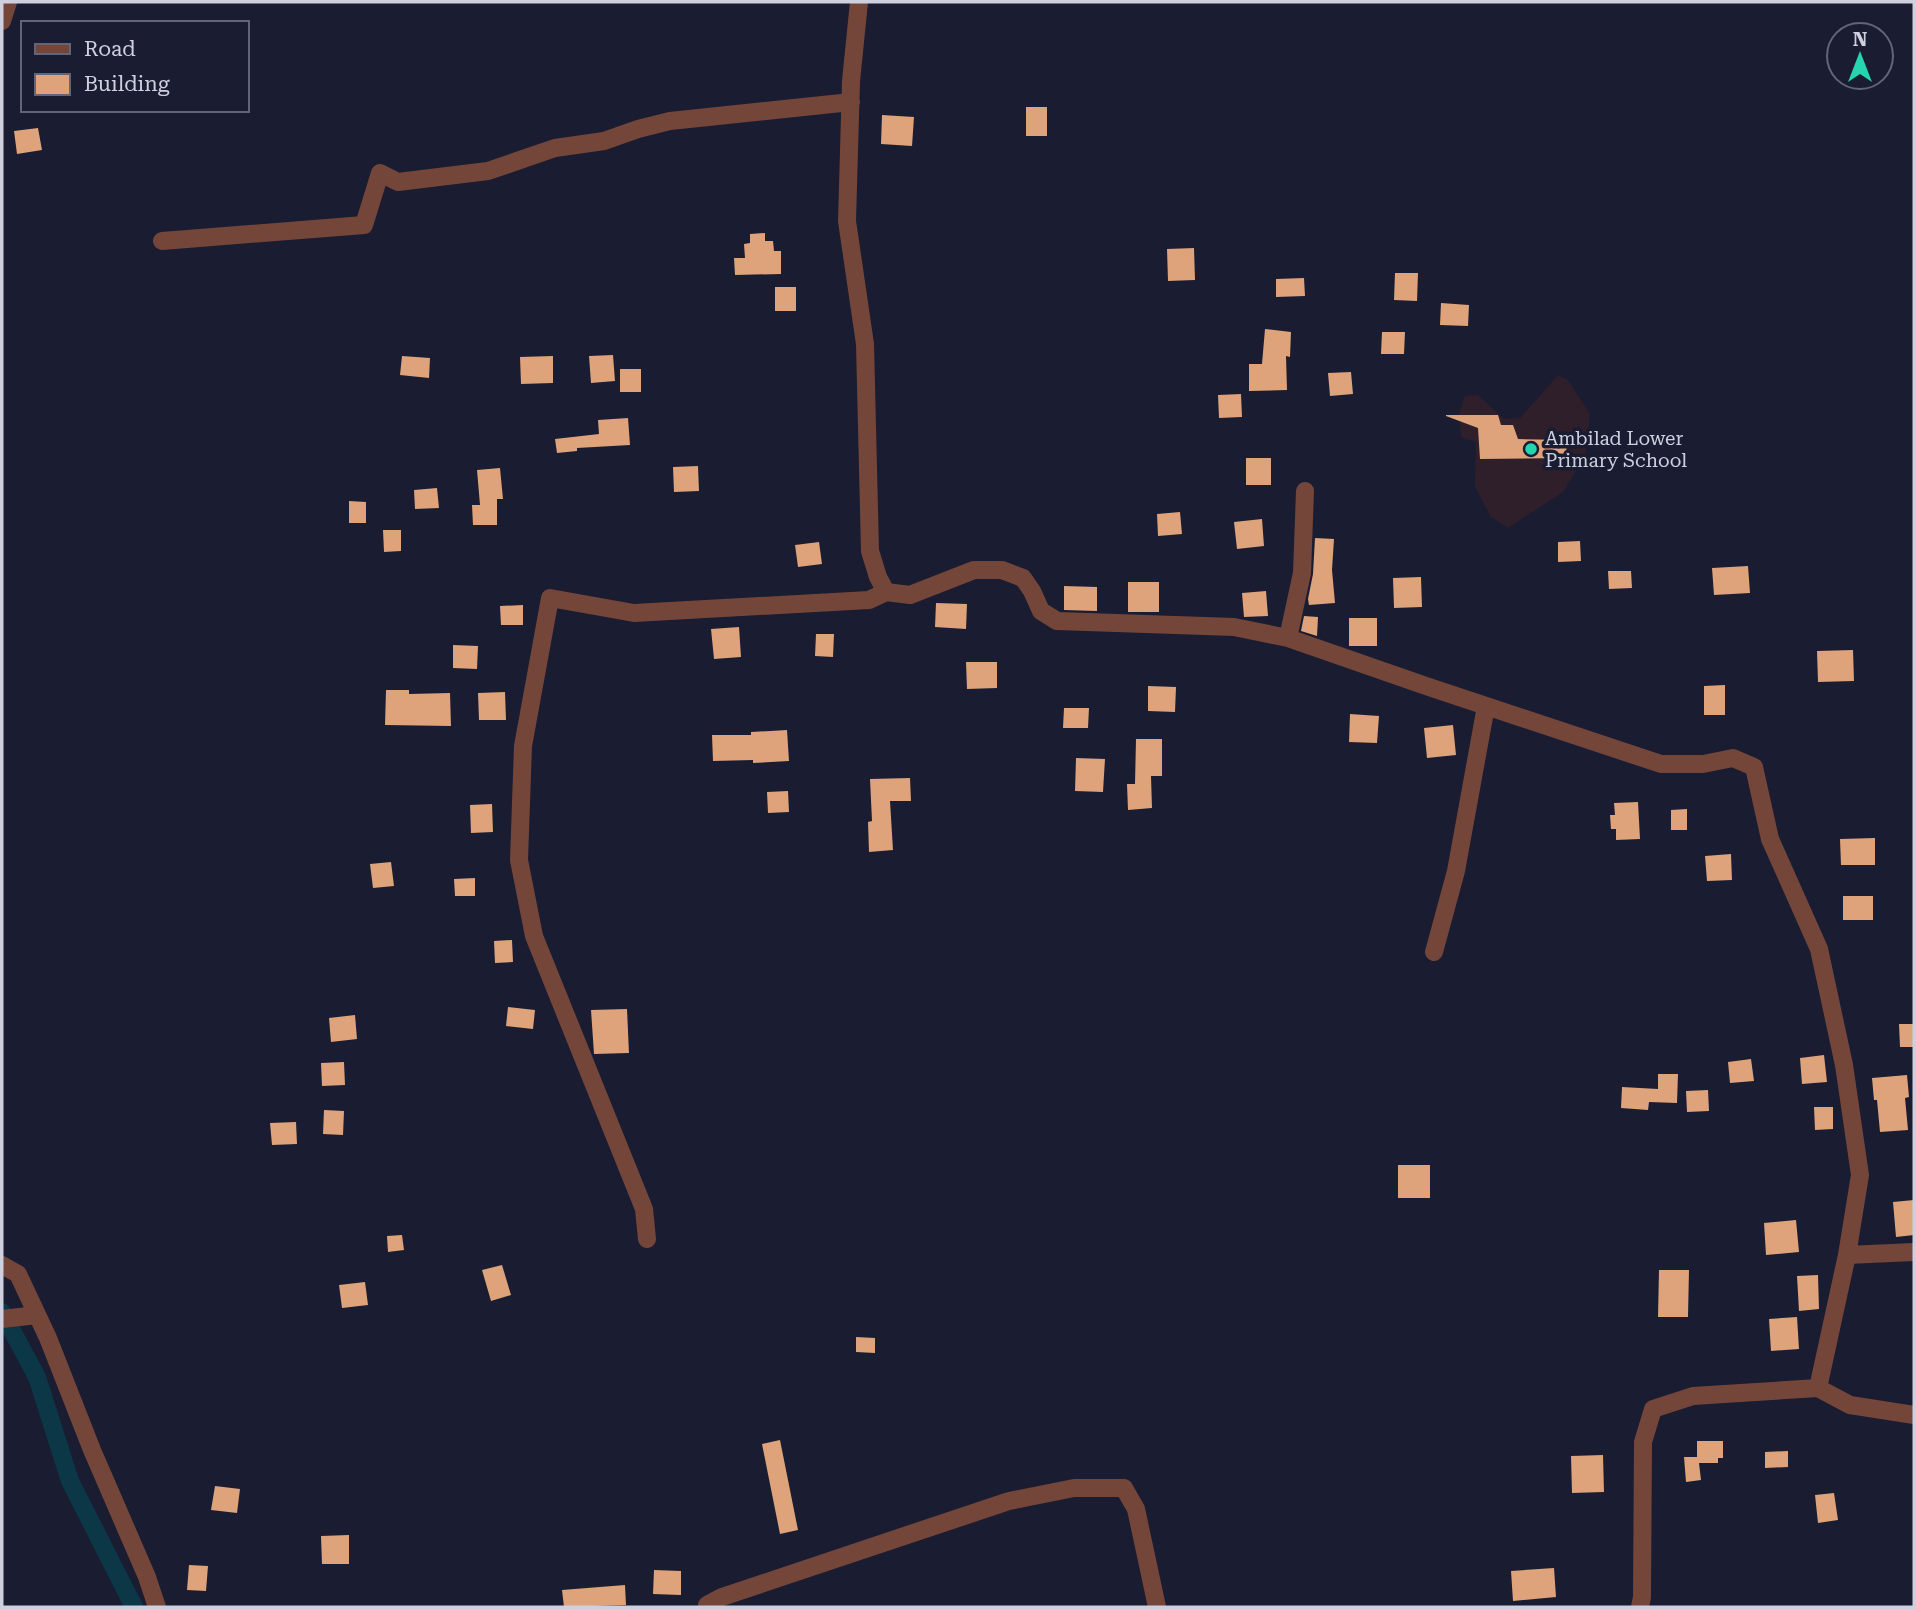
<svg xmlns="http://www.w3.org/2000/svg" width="1916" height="1609" viewBox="0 0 1916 1609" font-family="'Roboto Serif',serif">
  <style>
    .education { fill: #2f1f2a }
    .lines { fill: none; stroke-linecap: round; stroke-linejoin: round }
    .canal { stroke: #0b3747; stroke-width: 18 }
    .building { fill: #dea37a }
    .minor { stroke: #74463a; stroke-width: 18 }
    .poi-dot { fill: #26d5ae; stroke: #1a1c31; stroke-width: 2.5 }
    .labels { text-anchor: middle; stroke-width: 7; stroke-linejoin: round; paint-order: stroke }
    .poi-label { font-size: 19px; fill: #ced0df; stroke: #1a1c31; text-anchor: start }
  </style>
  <rect width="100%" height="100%" fill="#1a1c31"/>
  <path class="education" d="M1558,375L1568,380L1590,414L1585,456L1563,492L1508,528L1491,517L1475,487L1476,442L1461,437L1459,413L1465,396L1478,395L1504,419L1520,418Z"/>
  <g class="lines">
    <path class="canal" d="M2,1312L37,1377L70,1481L134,1607"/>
  </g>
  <path class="building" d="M1026,107H1047V136H1026Z
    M882,115L914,117L912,146L881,144Z
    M38,128L42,150L17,154L14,131Z
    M765,233V241H773L774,251H781V274L735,275L734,258H745L744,244L750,243V234Z
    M1194,248L1195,280L1168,281L1167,249Z
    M1395,273H1418L1417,301L1394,300Z
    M1304,278L1305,296L1276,297V279Z
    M775,287H796V311H775Z
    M1441,303L1469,305L1468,326L1440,325Z
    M1265,329L1291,332L1290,357L1286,356L1287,390L1249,391V364H1262Z
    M1382,332H1405L1404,354H1381Z
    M613,355L615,381L591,383L589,356Z
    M402,356L430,358L429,378L400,375Z
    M553,356V383L521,384L520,357Z
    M620,369H641V392H620Z
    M1351,372L1353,394L1330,396L1328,373Z
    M1241,394L1242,417L1219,418L1218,395Z
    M1446,415H1498L1501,425H1513L1518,439L1566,440L1567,458L1480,459L1478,428L1446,416Z
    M628,418L630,445L577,448V451L557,453L555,439L599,434L598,420Z
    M1246,458H1271V485H1246Z
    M698,466L699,491L674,492L673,467Z
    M500,468L503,499H497V525H473L472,505H480L477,470Z
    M437,488L439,508L415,509L414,490Z
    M349,501L366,502V523H349Z
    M1180,512L1182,534L1158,536L1157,514Z
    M1262,519L1264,546L1237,549L1234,522Z
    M383,530H401V551L384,552Z
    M1315,538L1334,539L1332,570L1335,603L1309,605L1308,599L1313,574Z
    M1580,541L1581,561L1558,562V542Z
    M819,542L822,564L798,567L795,545Z
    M1748,566L1750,593L1714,595L1712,568Z
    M1608,571H1631L1632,588L1609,589Z
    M1421,577L1422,607L1394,608L1393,578Z
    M1128,582H1159V612H1128Z
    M1064,586L1097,587V611L1064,610Z
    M1266,591L1268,616L1244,617L1242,593Z
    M936,603L967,604L966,629L935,627Z
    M523,605V625H501L500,606Z
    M1304,616L1318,617L1317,636L1301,631Z
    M1349,618H1377V646H1349Z
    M739,627L741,657L714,659L711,629Z
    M816,634H834L833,657L815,656Z
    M453,645L478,646L477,669L453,668Z
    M1853,650L1854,681L1818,682L1817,651Z
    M966,662H997V688L967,689Z
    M1725,685V715H1704V686Z
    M1148,686L1176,687L1175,712L1148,711Z
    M386,690H409V694L450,693L451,726L385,725Z
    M505,692L506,720H479L478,693Z
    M1064,708H1089L1088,728H1063Z
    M1350,714L1379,716L1377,743L1349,742Z
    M1453,725L1456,755L1427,758L1424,728Z
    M787,730L789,761L753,763V760L713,761L712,735H751V732Z
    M1136,739H1162V776H1151L1152,808L1128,810L1127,784H1135Z
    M1076,758L1105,759L1103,792L1075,791Z
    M910,778L911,801H890L893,850L869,852L868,822L872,821L870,779Z
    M788,791L789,812L768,813L767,792Z
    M1638,802L1640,839L1616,840V829H1611L1610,815H1615L1614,803Z
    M492,804L493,832L471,833L470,805Z
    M1687,809V830H1671V810Z
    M1875,838V865H1841L1840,839Z
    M1731,854L1732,880L1707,881L1705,856Z
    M391,862L394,886L373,888L370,864Z
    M475,878V896H455L454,879Z
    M1843,896H1873V920H1843Z
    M512,940L513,962L495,963L494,941Z
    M508,1007L535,1010L533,1029L506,1026Z
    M627,1009L629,1053L594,1054L591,1010Z
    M355,1015L357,1039L331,1042L329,1018Z
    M1899,1024H1914V1047H1900Z
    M1824,1055L1827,1082L1802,1084L1800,1058Z
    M1751,1059L1754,1081L1730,1083L1728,1062Z
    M344,1062L345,1085L322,1086L321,1063Z
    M1658,1074H1678L1677,1103L1649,1102L1648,1110L1621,1108L1622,1087L1658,1089Z
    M1907,1075L1909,1097L1905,1098L1908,1130L1880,1132L1877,1100H1874L1872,1078Z
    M1708,1090L1709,1111L1687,1112L1686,1091Z
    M1814,1107H1833V1129L1815,1130Z
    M324,1110L344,1111L343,1135L323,1134Z
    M296,1122L297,1144L272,1145L270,1123Z
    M1398,1165H1430V1198H1398Z
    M1914,1200V1235L1896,1237L1893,1202Z
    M1796,1220L1799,1252L1766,1255L1764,1223Z
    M402,1235L404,1250L388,1252L387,1236Z
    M502,1265L511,1295L491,1301L482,1270Z
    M1659,1270H1689L1688,1317H1658Z
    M1818,1275L1819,1309L1799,1311L1797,1276Z
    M365,1282L368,1305L342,1308L339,1285Z
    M1797,1317L1799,1349L1771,1351L1769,1319Z
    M856,1337L875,1338V1353L856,1352Z
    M780,1440L798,1530L780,1534L762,1444Z
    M1697,1441H1723V1458H1718V1463H1699L1701,1480L1686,1482L1684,1457H1697Z
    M1788,1451V1467L1765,1468V1452Z
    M1603,1455L1604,1492L1572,1493L1571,1456Z
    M215,1486L240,1489L237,1513L211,1510Z
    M1834,1493L1838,1520L1818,1523L1815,1495Z
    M349,1535V1564H322L321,1536Z
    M189,1565L208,1566L206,1591L187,1590Z
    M1554,1568L1556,1597L1513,1601L1511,1571Z
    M654,1570L681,1571V1595L653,1594Z
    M625,1585L626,1605L564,1607L562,1590Z"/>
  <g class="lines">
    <path class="minor" d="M859,2L851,81L847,221L865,344L870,551L878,577L886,592L910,595L974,570H1002L1023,578L1032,591L1041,611L1057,621L1234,627L1288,638L1426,686L1661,764H1703L1733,758L1754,767L1770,839L1819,949L1844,1065L1860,1175L1847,1255L1818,1388L1693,1396L1653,1409L1643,1442L1642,1597L1640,1607
      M2,21L8,2
      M162,241L364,225L380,173L398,182L488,171L555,148L604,141L638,129L670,121L851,102
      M1288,638L1302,573L1305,491
      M1434,952L1456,871L1486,706
      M647,1239L644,1209L534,936L519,860L523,746L550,598L634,613L869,600L886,592
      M1847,1255L1914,1252
      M2,1265L18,1274L48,1338L92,1450L147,1577L157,1607
      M2,1319L37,1315
      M1818,1388L1850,1405L1914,1415
      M708,1607L707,1605L722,1597L1009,1501L1074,1488H1124L1136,1509L1157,1607"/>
  </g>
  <circle class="poi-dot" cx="1531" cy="449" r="7"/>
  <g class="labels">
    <g class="poi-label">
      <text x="1545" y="445">Ambilad Lower<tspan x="1545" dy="22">Primary School</tspan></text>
    </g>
  </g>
  <rect width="1916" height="1609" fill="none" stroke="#ced0df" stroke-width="7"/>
  <rect x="21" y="21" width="228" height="91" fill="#1a1c31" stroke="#626477" stroke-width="2"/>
  <rect x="35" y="44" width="35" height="10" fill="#74463a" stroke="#626477" stroke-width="2"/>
  <text x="84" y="56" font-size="21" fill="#ced0df">Road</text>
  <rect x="35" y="74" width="35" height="21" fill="#dea37a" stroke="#626477" stroke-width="2"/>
  <text x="84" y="91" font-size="21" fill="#ced0df">Building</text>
  <g transform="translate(1860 56)"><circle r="33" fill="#1a1c31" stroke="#626477" stroke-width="2"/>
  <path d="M0-5L12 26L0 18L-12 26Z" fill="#26d5ae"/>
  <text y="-10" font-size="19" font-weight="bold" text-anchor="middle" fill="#ced0df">N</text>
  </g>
</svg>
